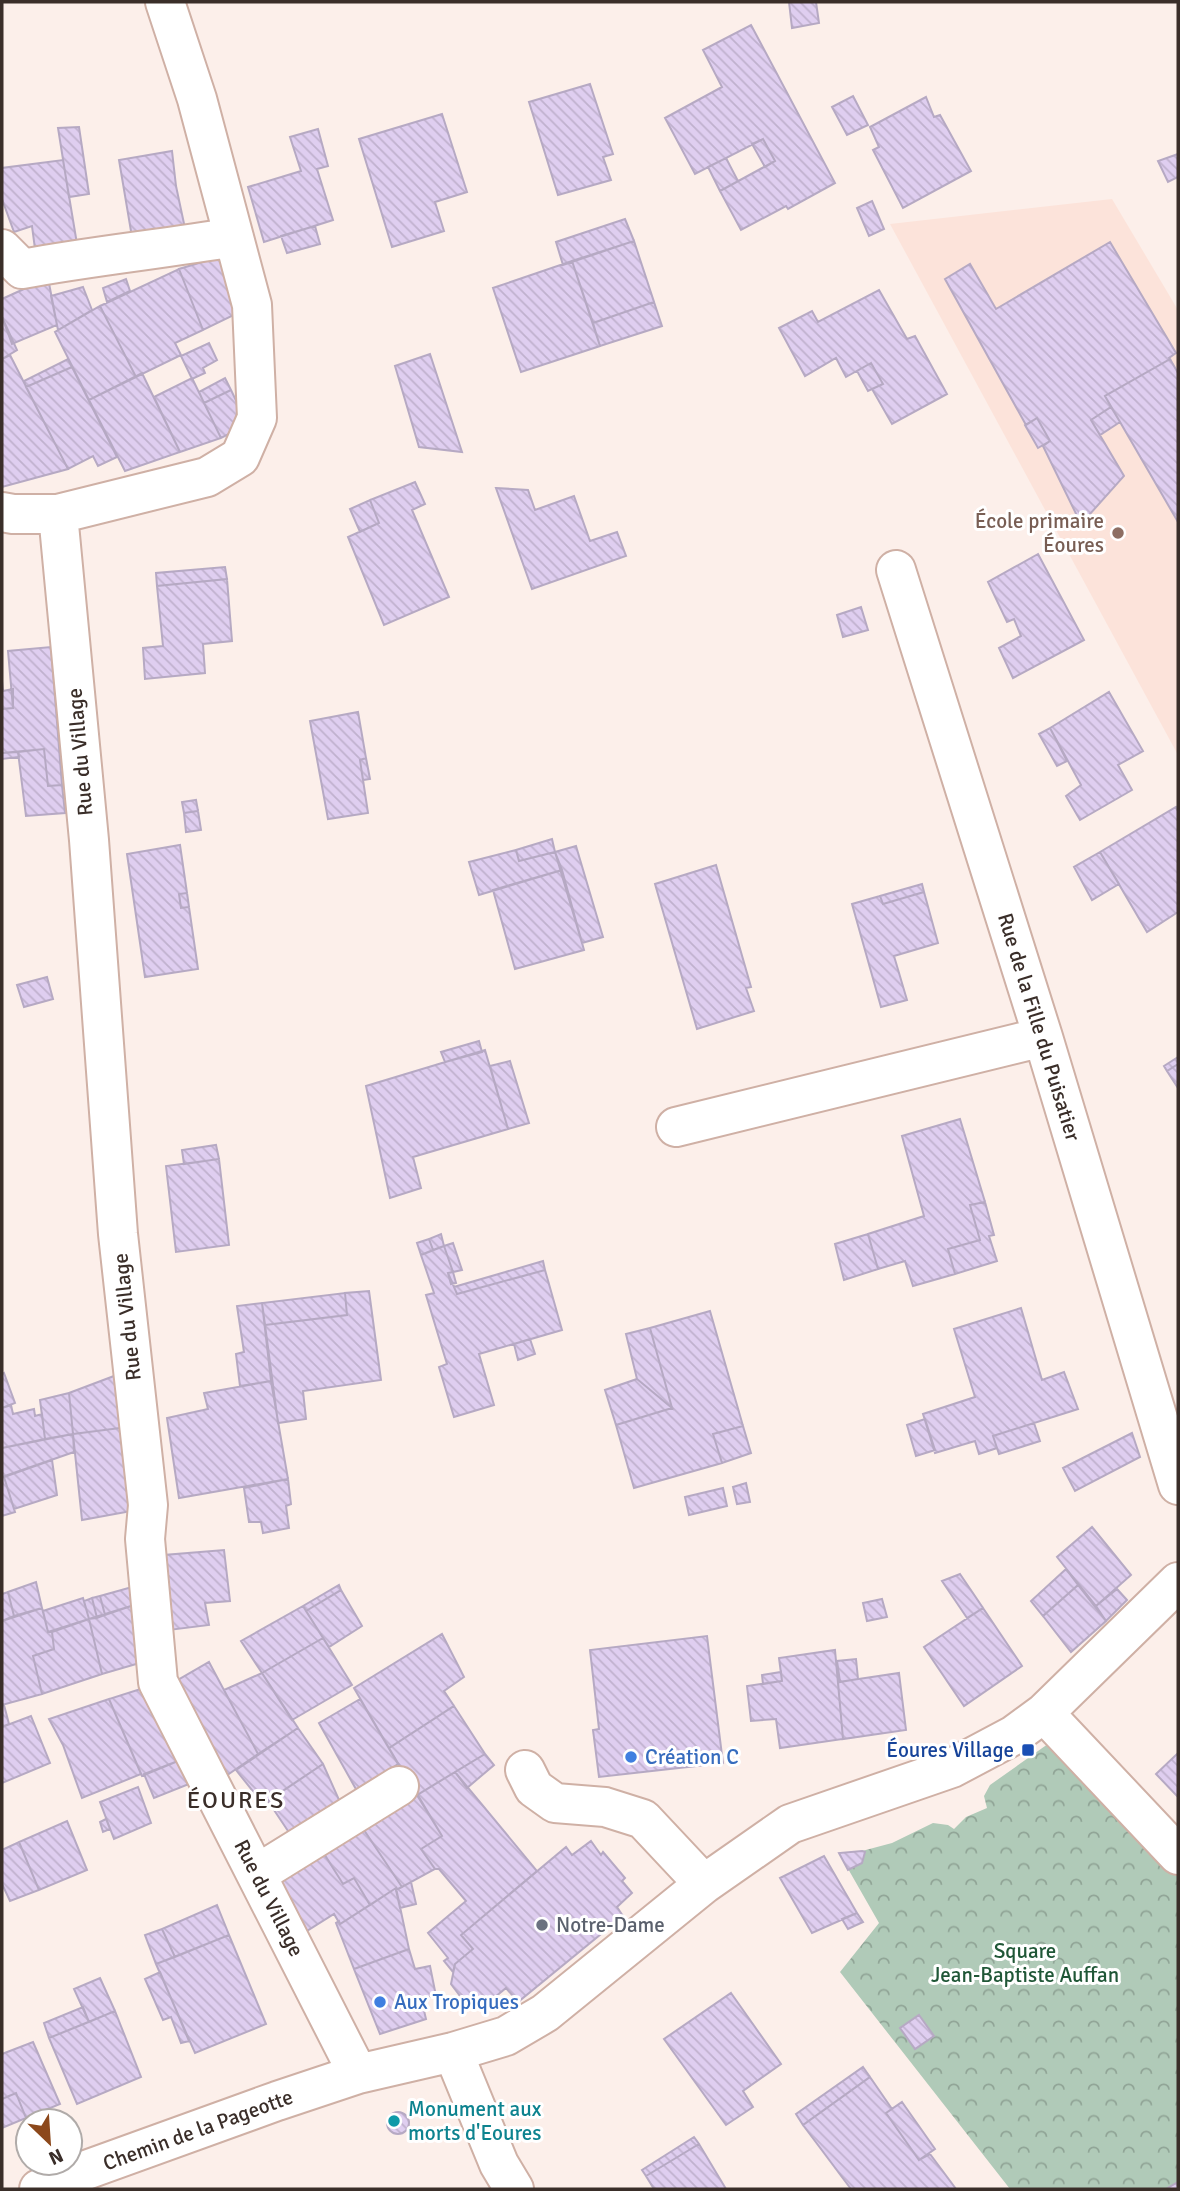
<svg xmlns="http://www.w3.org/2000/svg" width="1180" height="2191" viewBox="0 0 1180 2191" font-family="Signika,sans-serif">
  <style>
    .built { fill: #fce3da }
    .park { fill: url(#park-crowns) }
    .building { fill: url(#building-back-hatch); stroke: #b6a9c3; stroke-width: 2 }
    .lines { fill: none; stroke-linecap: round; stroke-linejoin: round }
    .minor-casing { stroke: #cfb0a5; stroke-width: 42 }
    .minor { stroke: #fff; stroke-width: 38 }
    .education-dot { fill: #8d6e63; stroke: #fff; stroke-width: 2.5 }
    .transit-dot { fill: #1a4fb4; stroke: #fff; stroke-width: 2.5 }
    .shop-dot { fill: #3f7fe0; stroke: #fff; stroke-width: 2.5 }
    .worship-dot { fill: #6b7280; stroke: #fff; stroke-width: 2.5 }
    .culture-dot { fill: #0f9aa8; stroke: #fff; stroke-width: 2.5 }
    .labels { text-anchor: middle; stroke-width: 6; stroke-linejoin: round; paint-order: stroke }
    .education-label { font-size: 21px; fill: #785e54; stroke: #fff; text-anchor: end }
    .street-label { font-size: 21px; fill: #3a2e29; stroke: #fff }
    .transit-label { font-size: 21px; fill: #164399; stroke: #fff; text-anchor: end }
    .shop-label { font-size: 21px; fill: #366cbe; stroke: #fff; text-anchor: start }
    .worship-label { font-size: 21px; fill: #5b616d; stroke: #fff; text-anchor: start }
    .park-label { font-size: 21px; fill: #205737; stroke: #fff }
    .culture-label { font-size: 21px; fill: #0d838f; stroke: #fff; text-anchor: start }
    .quarter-label { font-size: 24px; letter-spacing: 2px; fill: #3a2e29; stroke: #fff }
  </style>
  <defs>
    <pattern id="park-crowns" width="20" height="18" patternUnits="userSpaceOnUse" patternTransform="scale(1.75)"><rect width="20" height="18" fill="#b0cab8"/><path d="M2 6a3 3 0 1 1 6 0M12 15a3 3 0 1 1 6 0" fill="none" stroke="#90a496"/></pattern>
    <pattern id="building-back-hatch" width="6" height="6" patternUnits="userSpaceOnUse" patternTransform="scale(1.75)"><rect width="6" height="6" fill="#dfcef0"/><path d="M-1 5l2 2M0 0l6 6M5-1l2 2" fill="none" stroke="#c0b1ce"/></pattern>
  </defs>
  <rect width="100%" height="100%" fill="#fcefea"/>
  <path class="built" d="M1112,199L1178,310V755L890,224Z"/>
  <path class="park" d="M1055,1739L1178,1872V2189H1010L840,1972L879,1923L839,1853L862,1851L892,1843L933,1823L948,1825L954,1829L966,1817L987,1808L984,1796L990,1785Z"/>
  <path class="building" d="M789,2H816L819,23L792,28Z
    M751,25L835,183L788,209L786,206L741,230L720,191L775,161L763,139L695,174L665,118L722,87L703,50Z
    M590,84L613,154L603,157L611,180L558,195L529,102Z
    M853,96L868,125L847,135L832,107Z
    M926,97L934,117L940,115L971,171L903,208L873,150L879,147L870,127Z
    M442,114L467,192L435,202L444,231L392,247L359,139Z
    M79,127L89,194L69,197L58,128Z
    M318,129L328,166L317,169L333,220L264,242L248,187L301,171L290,137Z
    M763,139L775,161L765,167L752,144Z
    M172,151L176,186L186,233L133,243L119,160Z
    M1178,154V177L1168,182L1158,161Z
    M726,158L738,181L720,191L708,167Z
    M63,160L77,244L35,249L32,226L14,232L2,199V168Z
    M872,201L884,229L869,236L857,208Z
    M625,219L634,241L563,265L556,242Z
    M315,226L320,244L287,253L281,236Z
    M634,241L654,302L593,323L572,261Z
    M1110,242L1176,353L1169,358L1170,359L1105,396L1111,407L1091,420L1124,476L1081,524L1043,446L1050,441L1037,418L1026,425L945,279L970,264L996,309Z
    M222,256L244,310L203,330L179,269Z
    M572,261L600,346L521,372L493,288Z
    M179,269L203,330L175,343L181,355L136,377L100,306Z
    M48,278L57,325L12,344L2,317V299Z
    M126,279L130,291L107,302L103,288Z
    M83,287L92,310L58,330L51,296Z
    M879,290L907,339L915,336L947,394L892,424L872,389L883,384L871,363L846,377L836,358L805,376L779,328L812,311L818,322Z
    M654,302L662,326L600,346L593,323Z
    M100,306L136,377L89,400L55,332Z
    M2,317L17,350L2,359Z
    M209,343L217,360L203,368L205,373L192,379L181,356Z
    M430,354L462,452L419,447L395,366Z
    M10,355L68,469L2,487V359Z
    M68,359L72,367L26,387L24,381Z
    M1170,359L1178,373V522L1105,396Z
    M871,363L883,384L868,391L857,371Z
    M72,367L117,457L98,466L93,456L68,469L26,387Z
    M142,373L180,452L125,471L89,400Z
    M192,378L221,438L180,452L154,397Z
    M225,378L231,390L204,403L199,392Z
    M231,390L241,411L237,423L229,434L221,438L204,403Z
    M1111,407L1120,422L1100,435L1091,420Z
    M1037,418L1050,441L1038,448L1025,425Z
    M415,482L425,504L412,510L449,597L384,625L348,537L379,523L370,500Z
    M496,488L528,490L535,510L574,496L590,541L617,532L626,556L532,589Z
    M370,500L379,523L360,532L350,509Z
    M1038,554L1084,640L1013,678L999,648L1021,636L1014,619L1007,622L988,582Z
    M225,567L227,579L157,586L156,573Z
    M227,579L232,641L203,644L205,673L145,679L143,648L163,646L157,586Z
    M861,607L868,630L843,637L837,615Z
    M51,647L62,785L48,786L44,749L2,753V709L13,708L8,651Z
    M2,681L3,691L13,689V708L2,709Z
    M1109,692L1143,751L1118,765L1132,790L1080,820L1066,796L1081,785L1050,728Z
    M358,712L366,758L360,760L368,813L328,819L310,721Z
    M1050,728L1067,761L1057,766L1039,734Z
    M44,749L48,786L62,785L65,813L26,816L18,752Z
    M18,752L19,757L2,759V753Z
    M366,758L370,779L363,780L360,760Z
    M196,800L198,811L184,813L182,802Z
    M1176,807L1178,811V912L1147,932L1100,852Z
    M198,811L201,830L186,832L184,813Z
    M552,839L555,852L519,861L516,850Z
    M180,845L187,893L179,894L181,908L189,907L198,969L145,977L127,854Z
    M576,846L603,937L582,943L555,852Z
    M516,850L519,861L555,852L562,870L479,895L469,862Z
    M1100,852L1119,884L1092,900L1074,867Z
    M716,865L751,987L746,988L754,1011L697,1029L655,884Z
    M562,870L584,950L515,969L493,890Z
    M922,884L924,892L883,904L880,896Z
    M924,892L938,943L894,956L907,1000L881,1007L852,904L880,896L883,904Z
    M187,893L189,907L181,908L179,894Z
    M47,977L53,999L24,1007L17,985Z
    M479,1041L482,1052L445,1062L441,1052Z
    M485,1050L508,1129L413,1157L421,1188L390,1198L366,1086Z
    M1178,1057V1064L1167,1071L1164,1066Z
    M510,1061L529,1123L508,1129L490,1066Z
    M1178,1064V1088L1167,1071Z
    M960,1119L985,1202L970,1205L980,1240L948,1249L955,1274L913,1286L905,1261L878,1269L868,1234L924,1216L902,1136Z
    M216,1145L219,1159L184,1164L182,1150Z
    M219,1159L229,1245L176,1252L166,1166Z
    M985,1202L994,1235L989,1236L997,1261L955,1274L948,1249L980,1240L970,1205Z
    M441,1234L444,1246L433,1250L429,1239Z
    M868,1234L878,1269L844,1280L835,1244Z
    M429,1239L433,1250L421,1255L417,1243Z
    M453,1243L462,1270L453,1272L444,1246Z
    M444,1246L453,1272L448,1273L457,1294L545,1270L562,1330L479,1354L494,1405L454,1417L439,1367L447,1364L426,1295L434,1293L421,1255Z
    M543,1261L545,1270L457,1294L454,1287Z
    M453,1272L456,1283L451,1284L448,1273Z
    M369,1291L381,1380L303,1391L306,1419L278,1423L265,1325L347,1315L345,1293Z
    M345,1293L347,1315L265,1325L262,1303Z
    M262,1303L271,1381L240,1386L236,1354L244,1352L237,1306Z
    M1021,1308L1042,1380L1064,1372L1078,1409L993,1436L997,1448L979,1454L975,1441L935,1453L923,1414L975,1397L954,1329Z
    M710,1311L743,1426L713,1434L722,1463L634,1488L616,1425L672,1408L650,1328Z
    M650,1328L672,1408L637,1379L626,1334Z
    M530,1339L535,1354L518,1360L514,1344Z
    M4,1373L15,1403L2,1408V1374Z
    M122,1373L128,1427L73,1434L69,1393Z
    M637,1379L672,1408L616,1425L605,1390Z
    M271,1381L288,1479L179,1498L167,1418L208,1409L204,1393Z
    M69,1393L73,1434L45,1439L40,1400Z
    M11,1405L13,1414L34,1409L35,1416L42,1414L45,1439L2,1448V1408Z
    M925,1419L935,1450L916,1456L907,1425Z
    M1034,1423L1040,1441L999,1454L993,1436Z
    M743,1426L751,1453L722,1463L713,1434Z
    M128,1427L137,1510L82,1520L73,1434Z
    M1132,1433L1140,1457L1075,1491L1063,1468Z
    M73,1434L74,1452L2,1477V1448Z
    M52,1460L57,1495L14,1509L4,1477Z
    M2,1477H4L15,1512L2,1516Z
    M288,1479L291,1504L286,1506L289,1528L263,1533L261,1522H249L244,1488Z
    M746,1483L750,1502L737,1504L733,1487Z
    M723,1488L727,1506L689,1515L685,1497Z
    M1092,1527L1131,1575L1096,1606L1057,1557Z
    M224,1550L230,1601L205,1603L209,1625L169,1630L164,1555Z
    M1066,1569L1078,1585L1043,1616L1031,1601Z
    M960,1574L983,1608L967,1618L942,1581Z
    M36,1582L42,1608L14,1616L8,1592Z
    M339,1585L341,1590L306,1611L303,1606Z
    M1078,1585L1106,1621L1071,1652L1043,1616Z
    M132,1587L134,1605L105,1615L100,1596Z
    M1117,1589L1127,1600L1106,1621L1096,1606Z
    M341,1590L362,1626L329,1647L306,1611Z
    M8,1592L14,1616L2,1621V1594Z
    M100,1596L105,1615L97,1618L92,1598Z
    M83,1598L89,1619L48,1632L43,1611Z
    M92,1598L97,1618L89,1619L84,1601Z
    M882,1599L887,1617L867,1621L863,1603Z
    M134,1605L143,1662L102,1674L89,1619Z
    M303,1606L323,1638L262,1673L241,1641Z
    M42,1608L48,1632H52L54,1649L33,1656L42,1694L2,1705V1621Z
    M983,1608L1022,1666L964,1706L924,1647Z
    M89,1619L102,1674L42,1694L33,1656L54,1649L52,1632Z
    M442,1634L464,1677L444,1691L454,1706L389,1748L354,1688Z
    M707,1636L723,1763L599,1777L593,1730L599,1729L590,1650Z
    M323,1638L352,1685L292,1720L262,1673Z
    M835,1650L843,1739L780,1748L776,1719L751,1721L747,1686L782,1681L779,1658Z
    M856,1659L858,1679L840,1682L837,1661Z
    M209,1662L258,1754L220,1780L171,1684Z
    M781,1672L782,1681L763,1684L762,1675Z
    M262,1673L298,1728L258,1754L224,1690Z
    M899,1673L906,1730L843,1739L838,1682Z
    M150,1686L183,1759L142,1776L109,1699Z
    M109,1699L141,1774L82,1798L63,1745L49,1719Z
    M360,1699L398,1764L357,1791L319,1723Z
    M2,1705H4L9,1724L2,1727Z
    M454,1706L485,1754L417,1795L389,1748Z
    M31,1716L50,1763L2,1783V1727Z
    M298,1728L323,1764L263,1804L236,1770Z
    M1178,1753V1797L1156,1774Z
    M485,1754L494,1765L467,1788L455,1772Z
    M183,1759L194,1782L154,1798L144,1774Z
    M323,1764L340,1802L290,1834L268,1801Z
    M455,1772L537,1871L461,1935L473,1949L455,1964L453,1972L444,1961L448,1958L428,1933L466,1901L439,1869H435L421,1849L442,1836L417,1795Z
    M138,1787L151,1823L114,1839L100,1802Z
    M416,1792L442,1836L421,1849L435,1869L402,1887L362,1827Z
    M106,1819L110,1829L103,1832L100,1822Z
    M67,1821L87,1870L39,1890L19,1842Z
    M362,1827L402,1887L396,1890V1888L370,1905L354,1878L343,1884L323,1852Z
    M591,1841L601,1855L603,1852L625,1878L622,1881L632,1893L617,1907L623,1916L518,2002L506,1988L489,2002L466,2004L451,1984L455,1964L473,1949L461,1935L566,1847L572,1855Z
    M19,1842L39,1890L10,1901L2,1884V1850Z
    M862,1851L865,1852L862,1863L848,1870L839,1853Z
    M323,1852L343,1884L354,1878L370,1905L340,1924L334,1914L302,1934L272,1884Z
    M824,1856L857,1913L812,1933L780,1878Z
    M411,1882L416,1904L400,1908L396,1890Z
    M396,1888L409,1949L354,1969L336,1923L339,1921L340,1924Z
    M217,1905L229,1935L175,1957L162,1929Z
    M857,1913L863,1922L848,1929L842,1919Z
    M162,1929L175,1957L156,1964L145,1935Z
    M229,1935L266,2024L195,2053L156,1964Z
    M409,1949L415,1969L430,1966L436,1996L421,1998L426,2019L380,2034L354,1969Z
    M160,1972L189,2041L181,2043L171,2017L163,2020L145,1979Z
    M100,1978L115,2011L89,2022L74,1989Z
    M731,1993L781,2064L743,2091L753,2107L726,2125L664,2039Z
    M83,2007L89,2022L49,2038L44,2023Z
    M115,2011L141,2077L77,2104L49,2038Z
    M919,2015L934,2036L915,2049L900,2028Z
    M33,2042L60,2104L26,2118L16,2093L2,2099V2054Z
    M863,2067L870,2077L803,2125L796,2114Z
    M870,2077L892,2109L886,2113L919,2160L930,2154L956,2189H851L803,2125Z
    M16,2093L26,2118L2,2128V2099Z
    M902,2102L935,2149L919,2160L886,2113Z
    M387 2123a11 11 0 1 1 22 0a11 11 0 1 1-22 0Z
    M694,2137L699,2144L646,2176L642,2170Z
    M699,2144L726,2189H654L646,2176Z
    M1178,2182V2189H1166Z"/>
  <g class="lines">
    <g class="minor-casing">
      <path id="minor" d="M2,249L22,269C92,256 163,249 234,237
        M2,512L13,514H58L207,477L240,457L257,418L252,305L197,99L165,2
        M58,514L89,840L118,1234L148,1505L145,1539L158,1682L358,2074
        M896,570L1043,1037L1178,1485
        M676,1127L1043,1037
        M1044,1713L1178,1855
        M525,1770L534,1788L555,1803L605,1807L643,1819L704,1884
        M257,1874L399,1786
        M453,2052L499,2164L514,2189
        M39,2189L75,2174L277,2101L358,2074L453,2052L506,2036L545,2013L704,1884L790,1824L952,1768L1014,1735L1044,1713L1178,1582"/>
    </g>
    <use href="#minor" class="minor"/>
  </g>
  <circle class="education-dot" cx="1118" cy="533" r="7"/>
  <rect class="transit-dot" x="1021" y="1743" width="14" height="14" rx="3.5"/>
  <g class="shop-dot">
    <circle cx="631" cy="1757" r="7"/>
    <circle cx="380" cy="2002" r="7"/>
  </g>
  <circle class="worship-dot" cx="542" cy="1925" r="7"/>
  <circle class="culture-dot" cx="394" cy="2121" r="7"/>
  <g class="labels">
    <g class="education-label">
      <text x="1104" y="528">École primaire<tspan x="1104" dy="24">Éoures</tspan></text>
    </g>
    <g class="street-label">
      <text transform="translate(80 752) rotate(-95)" y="7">Rue du Village</text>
      <text transform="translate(1039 1027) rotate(73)" y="7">Rue de la Fille du Puisatier</text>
      <text transform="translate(127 1317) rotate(-96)" y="7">Rue du Village</text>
      <text transform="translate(269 1898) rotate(63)" y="7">Rue du Village</text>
      <text transform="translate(198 2130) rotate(-20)" y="7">Chemin de la Pageotte</text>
    </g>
    <g class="transit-label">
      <text x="1014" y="1757">Éoures Village</text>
    </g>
    <g class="shop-label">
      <text x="645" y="1764">Création C</text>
      <text x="394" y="2009">Aux Tropiques</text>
    </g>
    <g class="worship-label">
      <text x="556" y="1932">Notre-Dame</text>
    </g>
    <g class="park-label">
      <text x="1025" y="1958">Square<tspan x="1025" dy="24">Jean-Baptiste Auffan</tspan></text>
    </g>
    <g class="culture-label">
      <text x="408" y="2116">Monument aux<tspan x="408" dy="24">morts d'Eoures</tspan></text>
    </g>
    <g class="quarter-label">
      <text x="236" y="1808">ÉOURES</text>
    </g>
  </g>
  <rect width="1180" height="2191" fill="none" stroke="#3a2e29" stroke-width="7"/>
  <g transform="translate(49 2142) rotate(155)"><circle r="33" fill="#ffffff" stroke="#b0aba9" stroke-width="2"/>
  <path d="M0-5L12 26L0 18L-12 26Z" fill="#8c481b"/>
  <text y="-10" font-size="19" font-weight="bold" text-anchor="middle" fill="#3a2e29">N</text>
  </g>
</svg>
